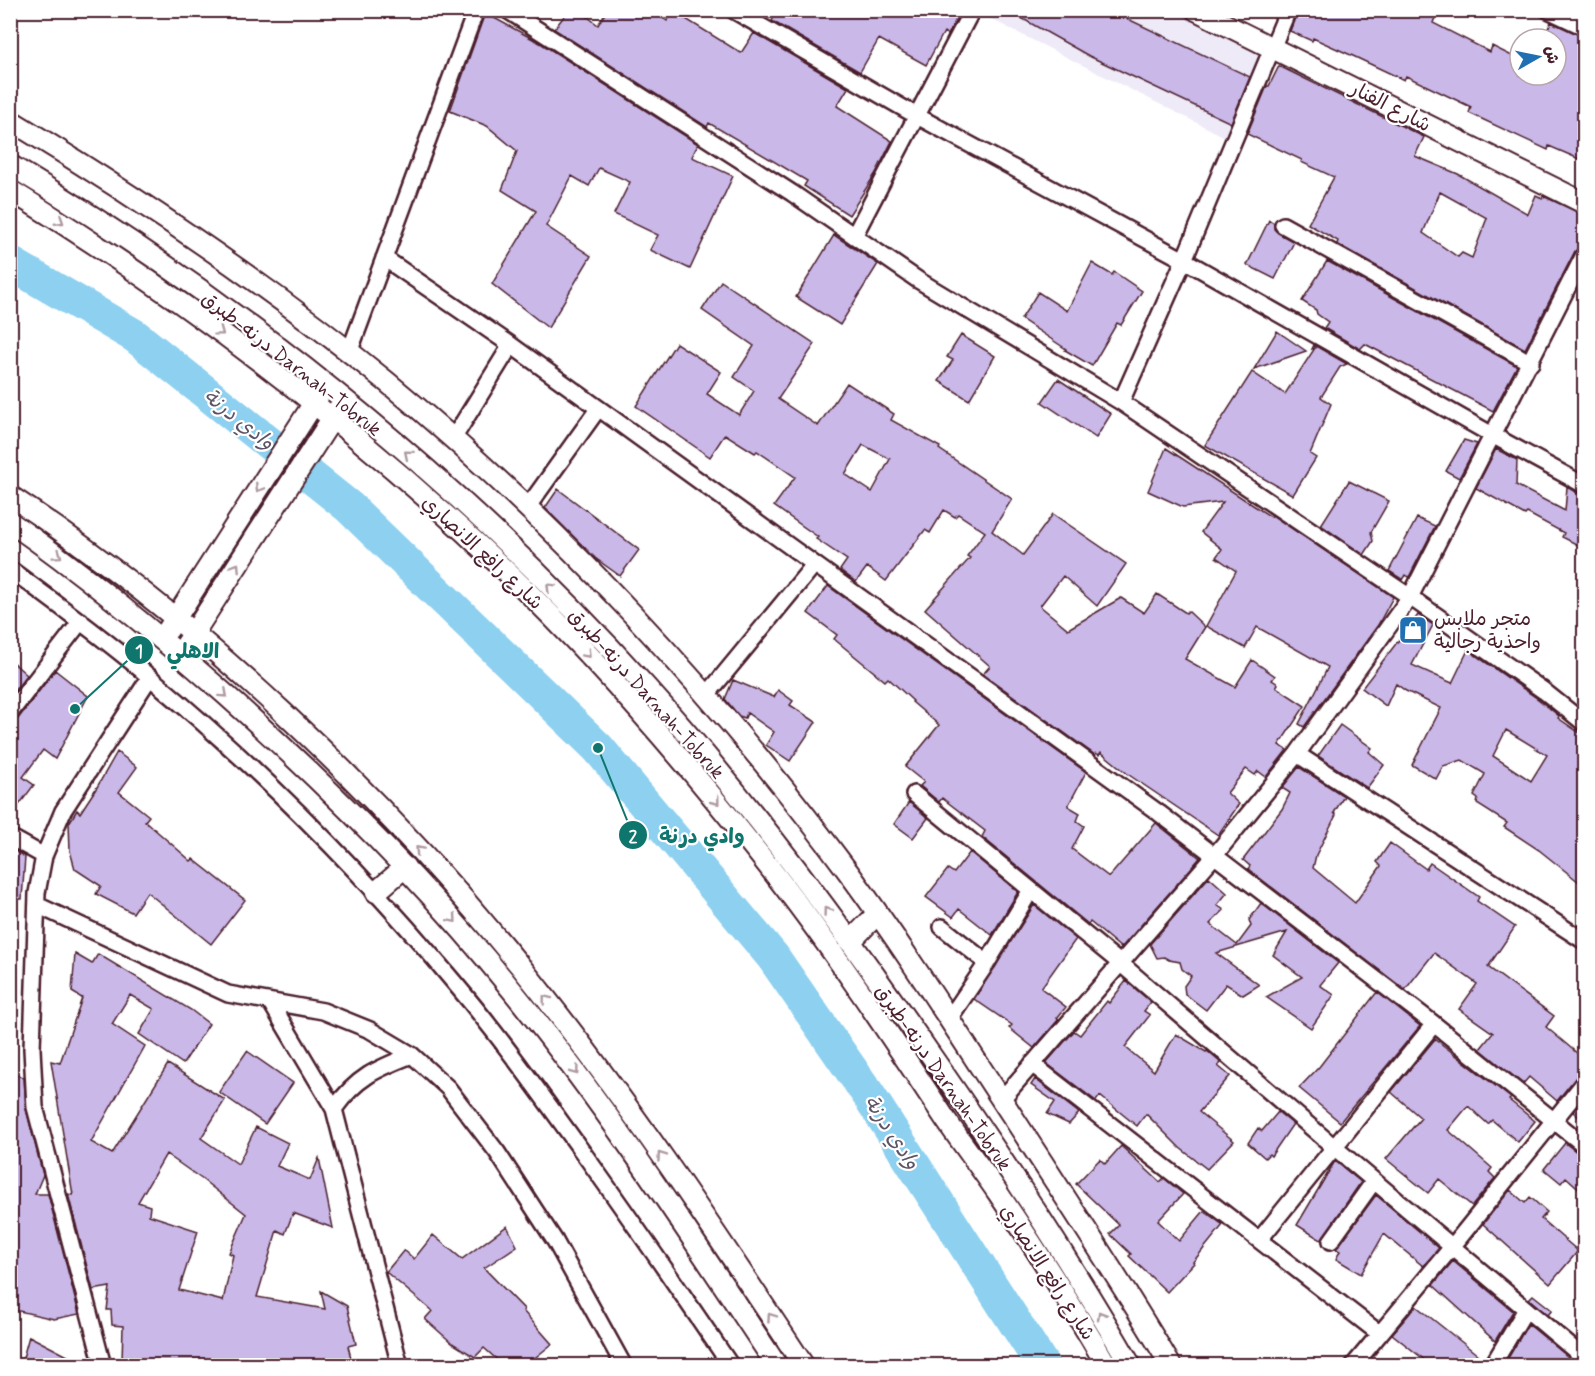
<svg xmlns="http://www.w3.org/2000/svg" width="1595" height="1376" viewBox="0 0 1595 1376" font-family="Mynerve,'Playpen Sans Arabic',sans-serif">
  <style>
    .built { fill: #efeaf8 }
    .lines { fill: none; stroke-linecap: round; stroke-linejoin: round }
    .river { stroke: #8dd0ef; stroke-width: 34 }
    .building { fill: #cab8e9; stroke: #4a1f2b; stroke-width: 1.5; fill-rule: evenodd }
    .minor-casing { stroke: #4a1f2b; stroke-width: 20 }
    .tertiary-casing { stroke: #4a1f2b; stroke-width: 24 }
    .minor { stroke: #fff; stroke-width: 15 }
    .tertiary { stroke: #fff; stroke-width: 20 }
    .oneway { stroke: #ae9aa0 }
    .labels { text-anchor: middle; stroke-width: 4.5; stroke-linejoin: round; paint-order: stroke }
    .street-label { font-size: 20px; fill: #4a1f2b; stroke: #fff }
    .poi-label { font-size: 20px; fill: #4a1f2b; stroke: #fff; text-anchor: start }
    .water-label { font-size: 21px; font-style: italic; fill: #5e5466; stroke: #fff }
    .leader { fill: none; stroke: #0f766e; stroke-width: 2 }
    .callout-dot { fill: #0f766e; stroke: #fff; stroke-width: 2 }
    .mark-label { font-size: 18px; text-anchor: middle; font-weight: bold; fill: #fff }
    .callout-label { font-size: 21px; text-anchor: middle; font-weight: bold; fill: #0f766e; stroke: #fff; stroke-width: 4.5; stroke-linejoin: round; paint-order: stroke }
  </style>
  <rect width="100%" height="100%" fill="#fff"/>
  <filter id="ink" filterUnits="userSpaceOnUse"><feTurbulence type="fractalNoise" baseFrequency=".0167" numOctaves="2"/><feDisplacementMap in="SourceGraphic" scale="12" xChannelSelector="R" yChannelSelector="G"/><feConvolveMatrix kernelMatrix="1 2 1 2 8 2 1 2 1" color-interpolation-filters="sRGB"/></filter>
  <g filter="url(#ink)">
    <path class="built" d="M975,11H1175L1275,61L1235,142Z"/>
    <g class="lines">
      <path class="river" d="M10,263L135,336L349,507L598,748L773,957L868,1094L1043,1366"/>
    </g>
    <path class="building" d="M569,10H579L598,25L607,10H651L667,21L673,11L741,53L754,33L848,88L837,106L892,141L876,173L849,215L804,186L807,181L709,123L707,127L554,29Z
      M778,10H961L948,35L944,32L926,65L879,39L860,72L772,21Z
      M1007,10H1109L1250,77L1231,123L1089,56Z
      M1298,10H1438L1433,23L1490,52L1492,46L1520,60V75H1556V39H1543L1551,22L1584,37V161L1549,146L1548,150L1469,113L1471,107L1406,76L1404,80L1353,56L1313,38L1312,41L1290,31Z
      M485,13L542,44L698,144L692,157L733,176L690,269L650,250L658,235L614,214L630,182L599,168L589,186L572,176L546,226L591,256L548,328L492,284L536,211L502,190L517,151L487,126L450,111Z
      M1279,66L1424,137L1415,156L1458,174L1528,214L1536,195L1542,198L1543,196L1584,215V245L1575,251L1525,349L1337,244L1338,241L1308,224L1334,177L1301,162L1302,160L1247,134L1267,86H1269ZM1440,192L1487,218L1472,258L1462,253L1458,257L1423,233Z
      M1269,220L1274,223V229L1278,233L1294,242L1275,279L1247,265Z
      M834,235L878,264L840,325L796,297Z
      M1327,261L1517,366L1493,411L1365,344L1360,349L1324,328L1328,322L1317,314L1316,310L1302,301Z
      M1092,263L1112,275L1114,272L1142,291L1121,325L1117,323L1092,366L1065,350L1066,349L1021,319L1038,292L1067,311Z
      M721,281L815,344L778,399L818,426L847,383L894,414L891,420L940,447L939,449L1012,499L992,531L1023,555L1053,514L1126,564L1097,606L1063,576L1040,606L1068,629L1121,598L1144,613L1157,594L1186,613L1188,611L1205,627L1185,659L1235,687L1252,660L1275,676L1272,680L1278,684L1276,687L1305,706L1279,745L1287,750L1266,777L1258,771L1255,775L1246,769L1227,793L1239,804L1218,835L1129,775L1101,752L1099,755L1096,753L1095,755L983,674L990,666L925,609L970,558L967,556L985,532L958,514L955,517L944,510L930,533L925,530L886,581L867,567L856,582L840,570L847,560L816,539L818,537L774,506L795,477L757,451L755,453L725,434L710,457L636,406L676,343L721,372L707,394L739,415L754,391L734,377L754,346L702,310ZM863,445L890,459L872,492L845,474Z
      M1277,331L1306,351L1254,369Z
      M961,335L995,356L969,400L939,381L953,360L947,357Z
      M1314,345L1347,364L1340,367L1321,397L1331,404L1310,454L1316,458L1293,495L1205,445L1252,372L1285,394L1315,348L1312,349Z
      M1058,379L1111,414L1096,438L1042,402Z
      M1464,440L1477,444L1459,478L1446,471Z
      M1166,448L1271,517L1272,515L1393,597L1378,625L1304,727L1299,724L1328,667L1257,627L1245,648L1206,626L1236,571L1216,557L1222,549L1201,532L1223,502L1183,507L1148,491Z
      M1496,449L1517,460L1516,485L1565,511L1567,487L1584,497V530L1578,545L1562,537L1564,533L1527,513L1525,515L1476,488Z
      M1349,481L1389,501L1371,532L1373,541L1364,555L1321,525Z
      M558,489L639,550L620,576L595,558L545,508Z
      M1417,518L1435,526L1409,577L1406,575L1403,580L1389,571Z
      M828,586L1086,772L1068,806L1080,813L1077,821L1084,826L1072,849L1109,877L1156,823L1200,858L1121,948L1090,922L1088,924L982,837L985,831L942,798L939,802L920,786L924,782L905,767L939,725L912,702L913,701L888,678L885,681L834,639L837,635L808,613Z
      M1418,615L1433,625L1412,665L1452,683L1468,650L1538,699L1559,716L1558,718L1584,736V886L1539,850L1504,827L1507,823L1477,804L1478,799L1474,796L1485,774L1462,760L1443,766L1436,779L1412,765L1441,708L1406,691L1396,684L1386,706L1362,688ZM1506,730L1547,755L1531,781L1493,756Z
      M10,660L27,675L10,696Z
      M55,670L88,696L55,759L43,750L23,777L34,785L19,805L10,798V723L18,719Z
      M733,680L774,697L778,690L793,701L790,705L816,722L790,761L766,745L774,732L747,713L745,718L739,716L725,699Z
      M1340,725L1372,748L1369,752L1384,765L1367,788L1318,756Z
      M117,752L137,767L119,792L149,816L145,821L191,861L193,859L245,900L211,944L147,892L133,913L96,894L101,886L75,869L70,851L69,823L77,810L80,813L97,787Z
      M1299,767L1344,796L1334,813L1336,815L1316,855L1313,868L1355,903L1381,866L1377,862L1390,843L1426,869L1430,863L1479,897L1477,901L1515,927L1488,967L1554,1016L1546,1027L1584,1059V1073L1576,1077L1557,1101L1529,1077L1523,1084L1480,1049L1493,1033L1459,1009L1477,984L1434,953L1405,990L1248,869L1250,866L1243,860L1282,809L1290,793L1282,788Z
      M909,802L928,818L913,838L894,824Z
      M10,848L25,857L22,899H10Z
      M970,852L1018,892L992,935L959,909L953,917L926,897L948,869L954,873Z
      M1209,877L1227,893L1217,905L1224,910L1210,924L1237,945L1251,926L1249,920L1261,903L1338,963L1320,985L1334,995L1311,1028L1266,997L1302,977L1273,955L1287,932L1216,953L1259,985L1243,995L1226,984L1206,1010L1185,994L1184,986L1191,976L1182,969L1180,962L1169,960L1164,957L1157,958L1150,944Z
      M1034,905L1076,939L1041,988L1066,1007L1057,1018L1059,1019L1034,1048L1009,1028L1012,1025L974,999Z
      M75,954L92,964L98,954L191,1010L209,1024L183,1064L139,1034L154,1009L130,995L112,1024L145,1046L91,1142L112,1154L168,1064L225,1100L201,1138L238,1164L256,1127L288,1143L277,1166L310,1180L319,1158L333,1228L293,1213L285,1234L277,1230L257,1297L325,1309L321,1291L347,1306L356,1344L348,1346L352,1362L338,1365H166L146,1363V1361H122L123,1326L112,1325L111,1310H107L110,1287L93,1290L68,1194L73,1195L51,1061L60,1063L82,998L72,992ZM166,1154L203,1180L246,1214L229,1253L233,1255L223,1301L179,1290L198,1231L149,1215L150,1206L138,1202Z
      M1126,981L1151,1002L1144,1011L1150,1015L1125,1047L1154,1071L1176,1034L1206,1052L1207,1051L1221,1063L1218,1066L1230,1076L1199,1112L1234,1141L1207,1169L1180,1148L1146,1114L1137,1126L1100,1096L1096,1101L1046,1063L1074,1031L1080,1035L1107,1001L1109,1003Z
      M1377,992L1420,1026L1340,1122L1299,1088L1319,1067Z
      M1435,1039L1511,1098L1509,1100L1535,1121L1518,1142L1492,1120L1488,1124L1468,1106L1448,1130L1492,1168L1489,1172L1495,1178L1472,1206L1439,1179L1428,1193L1386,1159L1421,1118L1391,1092Z
      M247,1051L293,1083L265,1124L219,1092Z
      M10,1071L24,1078L26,1109L43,1175L35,1194H48L79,1314L54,1319L10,1309Z
      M1035,1079L1079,1113L1069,1124L1047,1114L1055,1102L1031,1085Z
      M1584,1098V1133L1578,1127L1583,1121L1573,1112Z
      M1278,1112L1293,1124L1271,1156L1269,1154L1265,1158L1248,1143L1258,1128L1262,1131Z
      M1565,1143L1578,1153L1584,1154V1193L1566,1177L1561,1183L1544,1169Z
      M1121,1146L1160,1182L1164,1178L1183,1194L1158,1221L1179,1241L1204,1211L1223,1225L1193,1262L1194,1263L1167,1292L1129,1256L1131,1254L1110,1234L1119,1225L1076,1184L1100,1159L1105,1164Z
      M1335,1161L1361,1182L1321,1240L1297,1225Z
      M1510,1190L1525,1203L1530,1197L1547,1212L1541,1219L1578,1251L1550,1284L1483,1224Z
      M1376,1195L1439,1248L1423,1266L1384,1234L1361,1274L1336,1259L1340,1251L1336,1249Z
      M507,1226L517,1246L484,1268L524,1309L523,1311L552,1344L526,1365H503L484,1348L475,1357L452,1343L425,1319L432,1311L386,1272L404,1250L414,1259L433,1235L462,1259Z
      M1453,1261L1513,1311L1495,1341L1433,1285Z
      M1533,1295L1552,1310L1548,1315L1529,1299Z
      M1416,1306L1478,1355L1470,1365H1431L1392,1334Z
      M1528,1324L1578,1365H1504Z
      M29,1336L85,1365H21Z"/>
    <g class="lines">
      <g class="minor-casing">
        <path id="minor" d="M507,10L792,193L918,280L1121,402L1410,597L1544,691L1584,723
          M733,10L917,116L1184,260L1494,436L1584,485
          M1548,10L1584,27
          M1283,225L1531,363
          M854,236L972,10
          M384,258L511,345L1159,813L1434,1024L1584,1145
          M349,353L476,10
          M1121,402L1184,260L1288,10
          M453,439L511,345
          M527,508L598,409
          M10,569C58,605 107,640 152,679C263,772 366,876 458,987C501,1038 540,1093 579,1147C631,1219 681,1292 731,1366
          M706,696L814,565
          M10,713L81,621
          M1297,754L1584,941
          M914,794L1120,963L1334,1147L1584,1358
          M10,837L44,856
          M37,905L228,994L323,1011L370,1030L412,1055L448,1088L497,1152L555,1241L624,1366
          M942,927L987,963
          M271,1003L334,1109L400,1366
          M949,1019L987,963L1031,890
          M1032,1064L1380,1334
          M1001,1100L1215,855L1297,754L1410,597L1584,255
          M334,1109C357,1077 376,1069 412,1055
          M1260,1239L1434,1024
          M1331,1241L1374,1181
          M103,1366L35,1107L32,1049L37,893L44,856L63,811L150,677
          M1353,1366L1452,1247L1584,1083
          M1492,1366L1526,1309"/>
      </g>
      <g class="tertiary-casing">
        <path id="tertiary" d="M1196,10L1584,203
          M10,120C142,200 268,285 387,382C556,522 718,696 849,873C907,952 959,1035 1013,1117C1066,1199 1121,1281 1171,1366
          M10,165C246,307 463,483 647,688C753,805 847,934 937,1064C1005,1162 1071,1262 1131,1366
          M10,190C188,300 357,428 508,573C598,659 680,755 758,853C826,938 886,1029 946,1120C963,1145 981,1168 998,1193C1036,1249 1073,1307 1107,1366
          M10,496C201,622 377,790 521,967C623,1093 714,1230 804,1366
          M10,522C86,575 157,634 226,695C328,786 425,882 511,989C608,1108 692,1238 777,1366
          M168,630L319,395
          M186,645L339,408
          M376,892L405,867
          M850,942L877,914"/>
      </g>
      <use href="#minor" class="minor"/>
      <use href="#tertiary" class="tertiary"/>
    </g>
    <defs><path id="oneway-chevron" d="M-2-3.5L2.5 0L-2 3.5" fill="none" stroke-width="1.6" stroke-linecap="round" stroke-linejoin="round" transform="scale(1.5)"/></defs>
    <g class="oneway">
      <use href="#oneway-chevron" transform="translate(60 221) rotate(33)"/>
      <use href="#oneway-chevron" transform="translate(220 332) rotate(37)"/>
      <use href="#oneway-chevron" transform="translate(408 454) rotate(-140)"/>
      <use href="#oneway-chevron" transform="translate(259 488) rotate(123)"/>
      <use href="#oneway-chevron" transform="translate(58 555) rotate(35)"/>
      <use href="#oneway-chevron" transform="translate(236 567) rotate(-57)"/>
      <use href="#oneway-chevron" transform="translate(550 587) rotate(-135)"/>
      <use href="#oneway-chevron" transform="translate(587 654) rotate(47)"/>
      <use href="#oneway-chevron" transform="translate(224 694) rotate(42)"/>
      <use href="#oneway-chevron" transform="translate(716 801) rotate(51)"/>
      <use href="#oneway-chevron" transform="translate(419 850) rotate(-133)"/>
      <use href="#oneway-chevron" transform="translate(827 911) rotate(-127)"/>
      <use href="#oneway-chevron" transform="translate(453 919) rotate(49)"/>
      <use href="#oneway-chevron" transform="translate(546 999) rotate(-128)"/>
      <use href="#oneway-chevron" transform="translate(575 1071) rotate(53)"/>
      <use href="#oneway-chevron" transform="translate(661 1156) rotate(-125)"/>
      <use href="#oneway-chevron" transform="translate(1101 1315) rotate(-121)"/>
      <use href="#oneway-chevron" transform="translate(771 1317) rotate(-125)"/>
    </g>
  </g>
  <defs>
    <g id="shop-square" transform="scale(1.5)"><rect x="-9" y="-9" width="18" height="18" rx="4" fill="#1f6fb2" stroke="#fff"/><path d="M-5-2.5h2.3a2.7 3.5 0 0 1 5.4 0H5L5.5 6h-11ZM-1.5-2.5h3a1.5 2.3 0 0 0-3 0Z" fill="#fff"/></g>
  </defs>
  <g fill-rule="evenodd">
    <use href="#shop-square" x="1413" y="630"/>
  </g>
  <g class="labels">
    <g class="street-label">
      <text transform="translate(1391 106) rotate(27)" y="7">شارع الفنار</text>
      <text transform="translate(292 363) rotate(38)" y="7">درنه-طبرق Darnah-Tobruk</text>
      <text transform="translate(483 552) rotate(43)" y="7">شارع رافع الانصاري</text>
      <text transform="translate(647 693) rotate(48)" y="7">درنه-طبرق Darnah-Tobruk</text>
      <text transform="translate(944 1077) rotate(55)" y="7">درنه-طبرق Darnah-Tobruk</text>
      <text transform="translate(1048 1272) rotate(57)" y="7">شارع رافع الانصاري</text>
    </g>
    <g class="poi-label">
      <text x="1434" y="625">متجر ملابس<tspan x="1434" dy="23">واحذية رجالية</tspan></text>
    </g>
    <g class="water-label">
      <text transform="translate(239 419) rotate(39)" y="7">وادي درنة</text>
      <text transform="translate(892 1132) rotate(57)" y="7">وادي درنة</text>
    </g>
  </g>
  <path class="leader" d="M75 709L139 650M598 748L633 835"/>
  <g class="callout-dot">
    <circle cx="75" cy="709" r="6"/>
    <circle cx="598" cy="748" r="6"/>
    <circle cx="139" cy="650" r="15"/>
    <circle cx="633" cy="835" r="15"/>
  </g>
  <g class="mark-label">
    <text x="139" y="657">1</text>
    <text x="633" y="842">2</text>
  </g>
  <g class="callout-label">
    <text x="193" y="658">الاهلي</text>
    <text x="702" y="843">وادي درنة</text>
  </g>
  <rect width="1595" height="1376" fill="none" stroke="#fff" stroke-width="36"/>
  <rect x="18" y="18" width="1559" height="1340" fill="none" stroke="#4a1f2b" stroke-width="2" filter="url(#ink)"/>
  <g transform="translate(1538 57) rotate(81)"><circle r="28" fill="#ffffff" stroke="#b7a5aa" stroke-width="1.5"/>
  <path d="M0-4.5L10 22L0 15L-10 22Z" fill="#1f6fb2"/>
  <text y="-9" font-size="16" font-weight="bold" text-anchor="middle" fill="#4a1f2b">ش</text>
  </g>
</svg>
